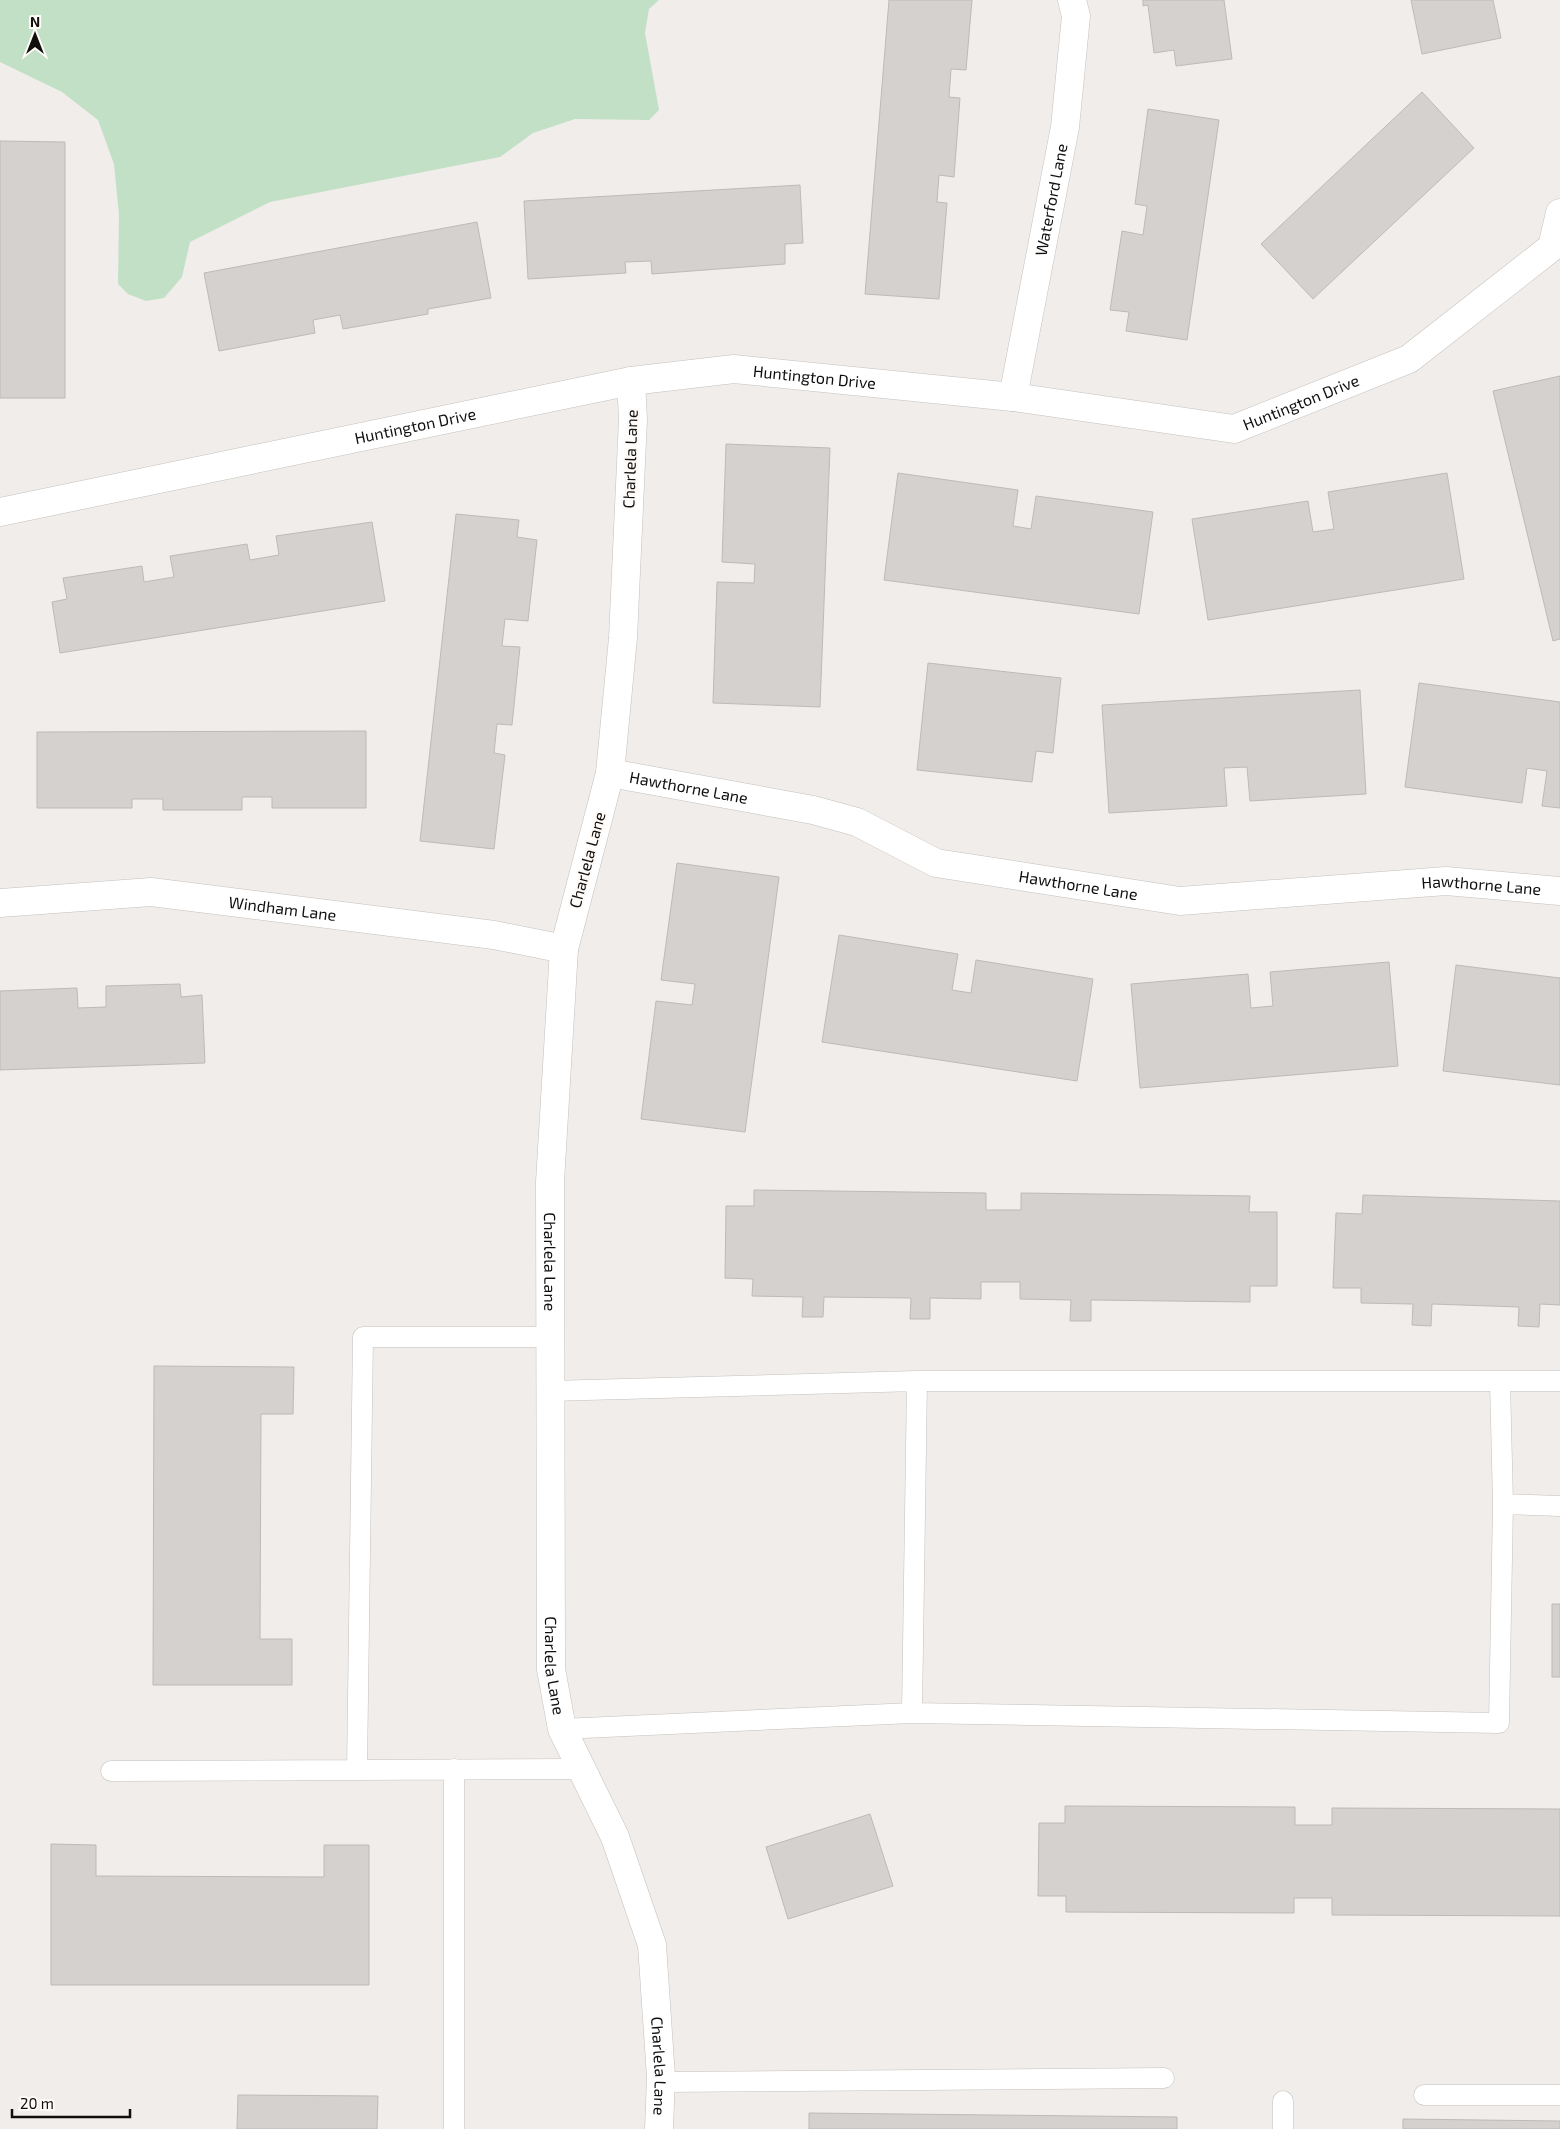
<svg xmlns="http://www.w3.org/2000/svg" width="1560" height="2129" viewBox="0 0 1560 2129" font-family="'Exo 2',sans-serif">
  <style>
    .green { fill: #c2e0c6 }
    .building { fill: #d4d1ce; stroke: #bdbab7 }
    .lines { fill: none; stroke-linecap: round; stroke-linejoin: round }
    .service-casing { stroke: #c4c1be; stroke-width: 21 }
    .minor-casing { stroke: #c4c1be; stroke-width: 29 }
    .service { stroke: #fff; stroke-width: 20 }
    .minor { stroke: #fff; stroke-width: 28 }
    .labels { text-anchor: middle; stroke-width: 4.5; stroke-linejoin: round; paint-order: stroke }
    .street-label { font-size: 16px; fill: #100f0e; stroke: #fdfaf7 }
  </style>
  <rect width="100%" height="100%" fill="#f0edea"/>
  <path class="green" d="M0,0H659L649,9L645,33L659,110L649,120L575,119L533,133L500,157L270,202L190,242L182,277L164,298L146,301L128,294L118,284L119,215L114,164L98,120L62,92L0,62Z"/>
  <path class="building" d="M889,0H972L966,70L951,69L949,97L960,98L954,177L939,175L937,202L947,203L939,299L865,294Z
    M1143,0H1224L1232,59L1176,66L1174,50L1154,53L1148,5L1143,6Z
    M1411,0H1493L1501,38L1422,54Z
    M1422,92L1474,148L1313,299L1261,244Z
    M1148,109L1219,120L1187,340L1126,331L1129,312L1110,310L1122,231L1143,235L1147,206L1135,204Z
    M0,141L65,142V398H0Z
    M800,185L803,243L785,244V264L652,274L651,261L625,262L626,273L528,279L524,201Z
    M477,222L491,298L428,309V314L343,329L340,315L313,320L315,333L219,351L204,273Z
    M1560,376V639L1553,641L1493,391Z
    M726,444L830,448L820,707L713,703L717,582L754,583L755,564L722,562Z
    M898,473L1018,490L1013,526L1031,529L1036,496L1153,512L1139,614L884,580Z
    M1447,473L1464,579L1208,620L1192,519L1308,501L1313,532L1334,529L1328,492Z
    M456,514L519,520L517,537L537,540L528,621L505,619L502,646L520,647L512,725L497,724L494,753L505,755L494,849L420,841Z
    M372,522L385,601L60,653L52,602L67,599L63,578L142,566L144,582L174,577L170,556L247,544L250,560L279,555L276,536Z
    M928,663L1061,678L1053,753L1036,751L1032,782L917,770Z
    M1419,683L1560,702V808L1542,806L1547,771L1527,768L1522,803L1405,787Z
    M1360,690L1366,794L1250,801L1247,767L1224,768L1227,806L1109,813L1102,705Z
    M366,731V808H272V797H242V810H163V799H132V808H37V732Z
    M677,863L779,877L745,1132L641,1119L656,1001L692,1005L695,984L661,980Z
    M839,935L958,954L952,990L971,993L976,960L1093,979L1077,1081L822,1042Z
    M1389,962L1398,1066L1140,1088L1131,984L1248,974L1251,1008L1273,1006L1270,972Z
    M1456,965L1560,978V1085L1443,1071Z
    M180,984L181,997L202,995L205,1063L0,1070V991L77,988L78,1008L106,1007V986Z
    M754,1190L986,1193V1210H1021V1193L1250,1196L1249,1212H1277V1286H1250V1302L1091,1300V1321H1070L1071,1300L1020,1299V1282H981V1299L930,1298V1319H910L911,1298L824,1297L823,1317H802L803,1297L752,1296L753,1279L725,1278L726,1206H754Z
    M1363,1195L1560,1201V1305L1540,1304L1539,1327L1518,1326L1519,1307L1432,1304L1431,1326L1412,1325L1413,1304L1361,1303V1288H1333L1336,1213L1362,1214Z
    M154,1366L294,1367L293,1414H261L260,1639H292V1685H153Z
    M1552,1604H1560V1677H1552Z
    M1065,1806L1295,1807V1825H1332V1808L1560,1809V1916L1332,1915V1898H1294V1913L1066,1912V1896H1038L1039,1823H1065Z
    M870,1814L893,1886L788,1919L766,1847Z
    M51,1844L96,1845V1876L324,1877V1845H369V1985H51Z
    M238,2095L378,2096L377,2129H237Z
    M809,2113L1177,2117V2129H809Z
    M1403,2119L1560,2121V2129H1403Z"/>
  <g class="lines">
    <g class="service-casing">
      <path id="service" d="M549,1391L917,1381H1560
        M1503,1504L1560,1506
        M912,1713L1499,1723L1503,1504L1500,1381
        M562,1729L912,1713L917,1381
        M454,1769V2129
        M357,1770L363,1337H550
        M111,1771L581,1769
        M661,2082L1164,2078
        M1424,2095H1560
        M1283,2101V2129"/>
    </g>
    <g class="minor-casing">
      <g id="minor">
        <path id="s1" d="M631,381L633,419L623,638L610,773L564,949L550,1182L551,1669L562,1729L615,1837L652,1945L661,2077L659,2129"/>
        <path id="s2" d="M1013,397L1065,127L1076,16L1072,0"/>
        <path id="s3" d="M0,512L631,381L734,369L1013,397L1234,429L1409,359L1552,247L1560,213"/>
        <path id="s4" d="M610,773L813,810L857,822L936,863L1180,901L1446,881L1560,891"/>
        <path id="s5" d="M0,903L151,892L494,935L564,949"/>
      </g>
    </g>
    <use href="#service" class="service"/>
    <use href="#minor" class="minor"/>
  </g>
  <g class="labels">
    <g class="street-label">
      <text dy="6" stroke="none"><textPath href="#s2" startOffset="201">Waterford Lane</textPath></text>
      <text dy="6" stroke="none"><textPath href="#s3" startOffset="829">Huntington Drive</textPath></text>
      <text dy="6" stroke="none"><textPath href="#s3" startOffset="1324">Huntington Drive</textPath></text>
      <text dy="6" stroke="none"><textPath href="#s3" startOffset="424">Huntington Drive</textPath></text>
      <text transform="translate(630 459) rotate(-88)" y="6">Charlela Lane</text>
      <text dy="6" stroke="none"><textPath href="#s4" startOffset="80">Hawthorne Lane</textPath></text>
      <text transform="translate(587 860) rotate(-75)" y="6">Charlela Lane</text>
      <text dy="6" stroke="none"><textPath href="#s4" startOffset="485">Hawthorne Lane</textPath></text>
      <text dy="6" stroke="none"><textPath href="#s4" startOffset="890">Hawthorne Lane</textPath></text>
      <text dy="6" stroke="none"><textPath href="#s5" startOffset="284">Windham Lane</textPath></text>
      <text dy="6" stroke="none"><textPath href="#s1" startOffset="888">Charlela Lane</textPath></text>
      <text dy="6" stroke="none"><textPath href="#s1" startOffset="1292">Charlela Lane</textPath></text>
      <text dy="6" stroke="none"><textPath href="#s1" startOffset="1712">Charlela Lane</textPath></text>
    </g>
  </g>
  <g transform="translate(35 35)" stroke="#fdfaf7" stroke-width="4" paint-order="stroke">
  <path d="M0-4L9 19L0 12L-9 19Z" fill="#100f0e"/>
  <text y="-8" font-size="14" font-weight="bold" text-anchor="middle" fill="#100f0e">N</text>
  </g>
  <path d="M12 2109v8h118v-8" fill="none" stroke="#100f0e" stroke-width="2.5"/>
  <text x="20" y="2109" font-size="15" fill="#100f0e" stroke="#fdfaf7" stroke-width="4" paint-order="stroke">20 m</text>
</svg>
